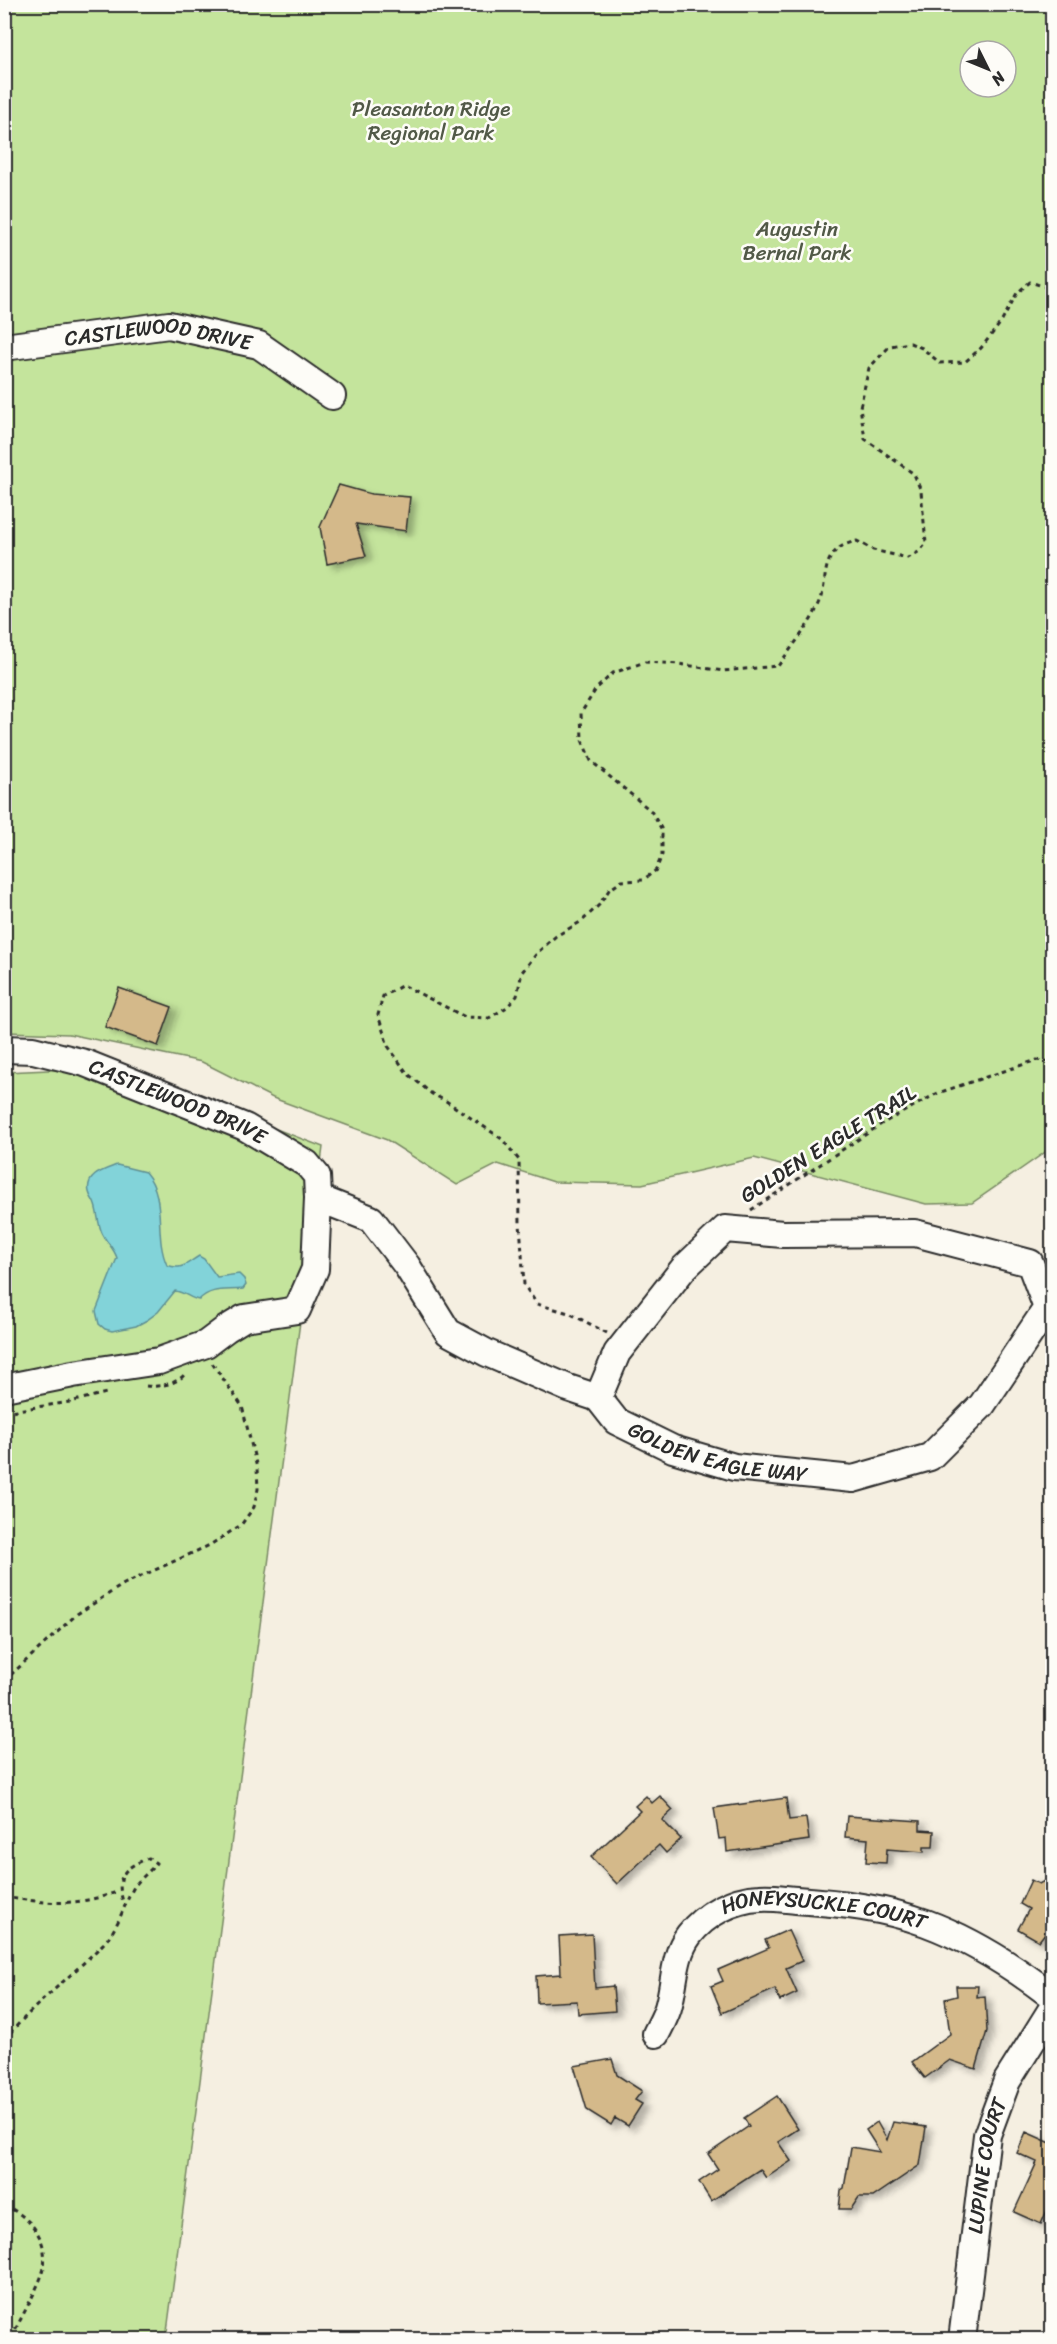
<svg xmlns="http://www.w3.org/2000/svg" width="1057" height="2344" viewBox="0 0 1057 2344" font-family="Sriracha,sans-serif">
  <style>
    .green { fill: #c4e49c; stroke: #788864; stroke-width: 1.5; fill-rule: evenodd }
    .water { fill: #82d3d9; stroke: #5f9093; stroke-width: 1.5 }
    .building { fill: #d4b98a; stroke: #2b2b2b; stroke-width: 1.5; filter: url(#shadow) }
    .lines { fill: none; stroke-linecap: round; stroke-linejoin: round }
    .minor-casing { stroke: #2b2b2b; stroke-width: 30 }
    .path { stroke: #2b2b2b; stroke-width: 3; stroke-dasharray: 4.5 4.5; stroke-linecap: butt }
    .minor { stroke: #fdfcf7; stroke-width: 26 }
    .labels { text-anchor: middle; stroke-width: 5; stroke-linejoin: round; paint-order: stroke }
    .park-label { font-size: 21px; fill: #515947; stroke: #fdfcf7 }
    .street-label { font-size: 21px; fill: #2b2b2b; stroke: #fdfcf7 }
  </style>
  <defs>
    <filter id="shadow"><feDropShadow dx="6" dy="4" stdDeviation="3" flood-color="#0004"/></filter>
  </defs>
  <rect width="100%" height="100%" fill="#f5efe1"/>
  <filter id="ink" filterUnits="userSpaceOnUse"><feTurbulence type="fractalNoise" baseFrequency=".0167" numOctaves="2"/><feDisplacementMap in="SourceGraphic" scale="12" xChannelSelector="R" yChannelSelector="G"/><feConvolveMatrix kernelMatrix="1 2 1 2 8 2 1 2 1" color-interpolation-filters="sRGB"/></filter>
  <g filter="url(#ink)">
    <path class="green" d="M4,5H1052V1155L1047,1151L972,1203L926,1204L754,1158L642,1184L554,1182L498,1164L457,1185L387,1140L273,1098L202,1062L69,1034L5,1032ZM970,51H1006V87H970Z
      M115,1067L323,1147L166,2339H5V1072Z"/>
    <path class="water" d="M117,1165L145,1172C168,1198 153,1235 167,1265C182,1271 187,1263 199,1256L204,1259L217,1277L239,1274L244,1279L246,1285L243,1289C226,1291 211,1287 199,1300C190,1299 185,1292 175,1291L158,1312L147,1320L136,1326L112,1331L105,1329L99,1324L96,1311L117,1258C114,1248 106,1242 102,1233C98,1224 98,1214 95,1205C94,1201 90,1197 89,1192C85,1175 104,1170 117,1165Z"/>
    <path class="building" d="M339,485L371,494L410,497L406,531L356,524L366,556L327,564L320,527Z
      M119,988L172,1007L158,1046L105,1027Z
      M646,1796L652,1803L660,1796L673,1810L662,1820L681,1839L666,1853L659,1845L617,1884L591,1857L640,1811L635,1806Z
      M786,1798L789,1820L806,1818L809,1840L727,1852L726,1838L719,1839L714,1808Z
      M847,1816L920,1821V1830L934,1831L933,1847H924V1852L887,1849L886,1863L866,1862L868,1839L845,1837Z
      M1053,1876V1923L1039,1941L1018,1929L1029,1909L1020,1904L1031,1880L1039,1884Z
      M788,1930L802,1961L786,1968L797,1993L780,2001L775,1989L722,2013L711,1986L723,1981L718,1970L769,1948L765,1940Z
      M592,1934L595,1988L613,1986L615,2011L578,2014L577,2001L537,2003L536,1976L561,1974L559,1936Z
      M956,1986H978L977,1997L985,1996L987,2031L976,2069L950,2060L925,2078L912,2062L950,2034L945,1999L957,1996Z
      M612,2059L617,2075L642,2091L635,2100L642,2104L628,2126L615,2118L611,2125L587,2110L574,2066Z
      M777,2096L798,2129L778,2142L791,2161L766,2178L760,2169L711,2201L699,2182L718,2169L708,2154L749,2126L744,2118Z
      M877,2122L887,2140L893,2122L926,2127L920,2165L873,2197H859L851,2209H839L841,2190L844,2188L851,2147L880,2152L866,2130Z
      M1026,2132L1053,2144V2197L1041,2224L1014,2212L1037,2162L1017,2153Z"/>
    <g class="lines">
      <g class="minor-casing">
        <g id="minor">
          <path id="s1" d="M4,347L169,325L259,345L332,396"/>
          <path id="s2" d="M4,1049L33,1050L85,1063L245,1127L307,1164L317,1176L318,1198L315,1269L297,1310L244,1318L226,1329L206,1344L159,1361L73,1374L4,1388"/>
          <path d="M318,1198L371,1219L407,1266L448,1332L487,1353L568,1388L598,1398"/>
          <path id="s3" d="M1047,1308L1030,1263L915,1233L783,1234L725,1229L683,1269L617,1353L598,1398L616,1421L673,1449L734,1467L853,1479L930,1457L982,1405L1047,1308L1052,1306"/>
          <path id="s4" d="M656,2034C661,2024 667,2014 669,2004C675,1981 674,1955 689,1935C705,1914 733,1899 760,1898C772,1897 784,1899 796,1900C840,1903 885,1908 926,1923C972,1940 1014,1967 1052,1996"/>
          <path id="s5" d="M962,2340L987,2135L1007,2081L1052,2009"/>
        </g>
      </g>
      <path class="path" d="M751,1210L883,1123L938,1093L1037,1060L1052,1062
        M607,1333L569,1313L537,1304L524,1285L520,1223L519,1160L502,1139L446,1101L432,1094L407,1073L388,1046L378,1015L383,996L403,985L465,1017L489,1018L507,1007L517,996L522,972L538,952L556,936L582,921L599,905L609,890L622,881L643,880L656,870L662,855V830L651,811L591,761L582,740L581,713L596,689L613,673L645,662L679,664L723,671L778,666C793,645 812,623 821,599C826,585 823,566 833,554C839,546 848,543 857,541L873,550L908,558L920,551L926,543L921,491L914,474L865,439L860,407L869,368L890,346L910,343L922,348L940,363L965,362L981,348L1002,321L1017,293L1030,282L1052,289
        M146,1386C158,1387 175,1385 184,1375
        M4,1412L70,1402L110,1392
        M4,1681L77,1614L124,1584L210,1545L241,1525L254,1507L258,1489L257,1468L242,1406L212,1363
        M4,1896C11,1899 19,1899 27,1900C61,1905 87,1903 119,1891
        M4,2040C34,2004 71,1977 104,1943C119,1927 123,1906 134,1887C140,1878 150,1872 156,1863L149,1858C124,1867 114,1877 124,1904
        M4,2205C30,2217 48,2238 44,2267C43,2280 17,2325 10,2340"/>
      <use href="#minor" class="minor"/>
    </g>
  </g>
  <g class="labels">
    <g class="park-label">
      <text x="431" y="116">Pleasanton Ridge<tspan x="431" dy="24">Regional Park</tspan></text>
      <text x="797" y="236">Augustin<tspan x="797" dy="24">Bernal Park</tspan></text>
    </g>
    <g class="street-label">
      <text dy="7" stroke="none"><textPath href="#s1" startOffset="156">CASTLEWOOD DRIVE</textPath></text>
      <text dy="7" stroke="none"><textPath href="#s2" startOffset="183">CASTLEWOOD DRIVE</textPath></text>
      <text transform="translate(828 1144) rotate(-32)" y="7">GOLDEN EAGLE TRAIL</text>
      <text dy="7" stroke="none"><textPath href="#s3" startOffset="708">GOLDEN EAGLE WAY</textPath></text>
      <text dy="7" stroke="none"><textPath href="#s4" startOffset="252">HONEYSUCKLE COURT</textPath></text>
      <text dy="7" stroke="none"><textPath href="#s5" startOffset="176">LUPINE COURT</textPath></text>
    </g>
  </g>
  <rect width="1057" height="2344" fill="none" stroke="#fdfcf7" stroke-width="24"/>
  <rect x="12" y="12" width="1033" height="2320" fill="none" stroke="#2b2b2b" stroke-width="2" filter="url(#ink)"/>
  <g transform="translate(988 69) rotate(133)"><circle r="28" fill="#fdfcf7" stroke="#a9a8a5" stroke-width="1.5"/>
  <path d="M0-4.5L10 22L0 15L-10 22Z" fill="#2b2b2b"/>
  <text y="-9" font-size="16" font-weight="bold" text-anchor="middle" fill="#2b2b2b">N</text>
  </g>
</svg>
